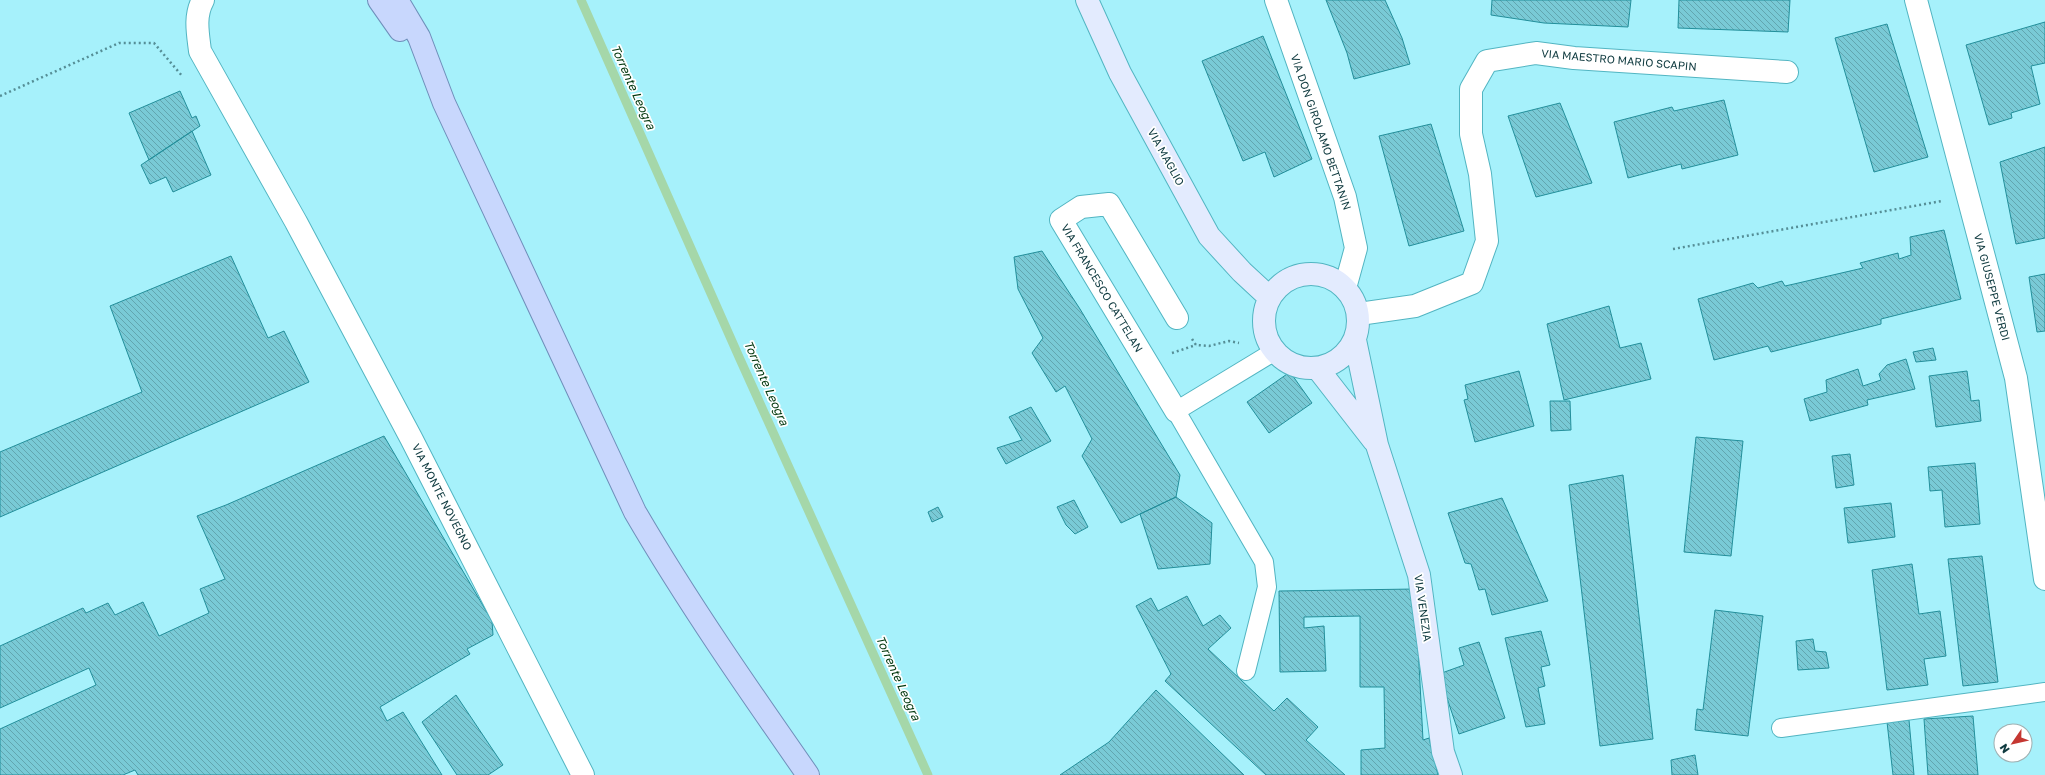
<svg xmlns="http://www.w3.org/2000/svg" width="2045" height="775" viewBox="0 0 2045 775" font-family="'Golos Text',sans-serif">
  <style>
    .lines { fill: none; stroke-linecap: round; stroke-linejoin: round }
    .stream { stroke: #a5d7a9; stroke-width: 9 }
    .building { fill: url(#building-back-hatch); stroke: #238f9b }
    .lane-casing { stroke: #52b5c2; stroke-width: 20 }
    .street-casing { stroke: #52b5c2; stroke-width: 24 }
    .secondary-casing { stroke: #52b5c2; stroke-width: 24 }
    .primary-casing { stroke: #6f8fba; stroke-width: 24 }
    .path { stroke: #558e96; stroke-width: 2.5; stroke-dasharray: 2 3; stroke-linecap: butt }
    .lane { stroke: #fff; stroke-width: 18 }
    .street { stroke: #fff; stroke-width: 22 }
    .secondary { stroke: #e3ebfe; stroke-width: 22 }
    .primary { stroke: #c8d7fd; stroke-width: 22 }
    .labels { text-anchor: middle; stroke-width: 3.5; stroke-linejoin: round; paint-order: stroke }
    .street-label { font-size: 11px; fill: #0f3a3f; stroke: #fff }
    .water-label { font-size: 12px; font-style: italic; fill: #00370d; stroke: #fff }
  </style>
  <defs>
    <pattern id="building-back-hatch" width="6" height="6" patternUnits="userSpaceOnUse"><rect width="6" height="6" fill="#79cad6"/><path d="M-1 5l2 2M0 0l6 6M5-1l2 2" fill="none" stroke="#62a5af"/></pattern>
  </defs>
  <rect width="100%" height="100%" fill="#a6f1fb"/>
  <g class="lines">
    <path class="stream" d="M581,0L739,357L928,775"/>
  </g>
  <path class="building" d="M1326,0H1385L1402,38L1410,64L1354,79L1347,53Z
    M1492,0H1631L1628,27L1544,23L1491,15Z
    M1679,0H1790L1788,32L1678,28Z
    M2045,22V63L2031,66L2040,104L2011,113L2012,118L1989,125L1966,45Z
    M1887,24L1928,157L1874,172L1835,38Z
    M1263,36L1312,159L1274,177L1265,152L1243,161L1202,61Z
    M180,91L192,118L196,116L200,126L149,160L129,113Z
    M1724,100L1738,155L1682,169L1681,164L1628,178L1614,122L1672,107L1674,111Z
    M1560,103L1592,183L1536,197L1508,116Z
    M1431,124L1464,231L1409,246L1379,136Z
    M192,131L211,175L173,192L166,177L150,184L141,165Z
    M2045,147V238L2016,244L2000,162Z
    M1944,230L1961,299L1881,319V324L1771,352L1768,346L1714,360L1698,299L1753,283L1758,288L1782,281L1785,286L1794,284L1863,268L1860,263L1898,253L1899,259L1911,255L1910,237Z
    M1042,251L1080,309L1180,475L1176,497L1121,523L1082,456L1092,439L1065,386L1056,392L1032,353L1043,338L1018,289L1014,257Z
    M231,256L268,338L284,331L309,382L0,517V452L142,392L110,306Z
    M2045,274V331L2037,332L2029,277Z
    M1609,306L1620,348L1641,343L1651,379L1564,400L1547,324Z
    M1933,348L1936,360L1916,362L1913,352Z
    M1906,359L1915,389L1867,400L1868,405L1810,421L1804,399L1827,392L1826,380L1858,369L1863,386L1881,380L1879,374L1887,365Z
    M1519,371L1534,426L1475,442L1464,400L1468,399L1465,385Z
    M1967,371L1971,401L1979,400L1981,421L1936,427L1929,376Z
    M1290,372L1312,403L1269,433L1247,402Z
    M1550,401H1570L1571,430L1551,431Z
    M1031,407L1051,441L1006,464L997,448L1022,440L1009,417Z
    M384,436L492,621L493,635L467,649L470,654L380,707L387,721L403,712L442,775H138L135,770L123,775H0V729L96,685L89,668L0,708V646L83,608L86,613L108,603L115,615L143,602L159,636L209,613L200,589L225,579L197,516L226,505Z
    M1696,437L1743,441L1731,556L1684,552Z
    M1850,454L1854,485L1836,488L1832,456Z
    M1975,463L1980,524L1945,527L1942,490L1930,491L1928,467Z
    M1623,475L1653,739L1600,746L1569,485Z
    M1176,497L1212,523L1210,564L1158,569L1140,514Z
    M1502,498L1548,601L1492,615L1485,589L1479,590L1471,564L1465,563L1448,513Z
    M1074,500L1088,527L1075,534L1066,525L1057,507Z
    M1891,503L1895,537L1848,543L1844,508Z
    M938,507L943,517L932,522L928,512Z
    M1982,556L1998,682L1963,686L1948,559Z
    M1912,564L1919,614L1940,611L1946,656L1924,659L1928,685L1887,690L1872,570Z
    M1415,589L1423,740L1429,738L1438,775H1361V750L1385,748L1384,687H1360V616L1304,617V628L1324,626L1326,671L1280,672L1279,591Z
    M1187,596L1203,626L1220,615L1231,628L1208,649L1274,711L1287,698L1318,727L1306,740L1345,775H1266L1165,681L1171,674L1136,606L1151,598L1158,611Z
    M1715,610L1763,616L1748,736L1695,730L1697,709L1703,710Z
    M1541,631L1550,665L1541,667L1545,686L1538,688L1545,724L1526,727L1505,638Z
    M1813,639L1815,651L1826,652L1829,668L1798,670L1796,641Z
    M1479,642L1505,718L1459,734L1439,674L1464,665L1459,648Z
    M1156,690L1244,775H1060L1109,742Z
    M456,695L503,765L488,775H457L422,722Z
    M1973,716L1978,775H1928L1924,719Z
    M1909,720L1914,775H1893L1887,722Z
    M1695,755L1698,775H1672L1671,760Z"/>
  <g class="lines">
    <g class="lane-casing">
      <path id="lane" d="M1246,671L1267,587L1264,562L1176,411L1275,351
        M1781,728L2045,692"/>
    </g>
    <g class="street-casing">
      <path id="street" d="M203,0C194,16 198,34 200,51L296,222L411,438L583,775
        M1276,0L1345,197L1356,248L1345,288
        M1916,0L2016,378L2045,579
        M1359,314L1415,306L1472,283L1487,241L1480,174L1471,134V89L1487,61L1536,53L1574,58L1787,72
        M1176,411L1061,220L1081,207L1109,204L1177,318"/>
    </g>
    <g class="secondary-casing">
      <path id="secondary" d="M1087,0L1120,73L1209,236L1242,272L1270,298
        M1264 321a47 47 0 1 1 94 0a47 47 0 1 1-94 0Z
        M1355,340L1377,445L1419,575L1443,752L1451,775
        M1318,369L1374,441"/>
    </g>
    <g class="primary-casing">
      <path id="primary" d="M379,0L400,30
        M397,0L419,37L444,103L635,512C688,603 748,689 808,775"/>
    </g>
    <path class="path" d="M0,96L119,43H154L183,77
      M1673,249L1942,201
      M1192,339L1196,345L1209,346L1229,341L1239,343
      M1172,353L1196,345"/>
    <use href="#lane" class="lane"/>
    <use href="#street" class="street"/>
    <use href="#secondary" class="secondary"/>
    <use href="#primary" class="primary"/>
  </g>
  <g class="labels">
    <g class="street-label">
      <text transform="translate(1619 60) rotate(5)" y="4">VIA MAESTRO MARIO SCAPIN</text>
      <text transform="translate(1321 132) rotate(71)" y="4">VIA DON GIROLAMO BETTANIN</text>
      <text transform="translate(1166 157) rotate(61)" y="4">VIA MAGLIO</text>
      <text transform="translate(1992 287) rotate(75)" y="4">VIA GIUSEPPE VERDI</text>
      <text transform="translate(1102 288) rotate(59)" y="4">VIA FRANCESCO CATTELAN</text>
      <text transform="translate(442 497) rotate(63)" y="4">VIA MONTE NOVEGNO</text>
      <text transform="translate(1423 608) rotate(82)" y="4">VIA VENEZIA</text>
    </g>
    <g class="water-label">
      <text transform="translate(633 87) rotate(66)" y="4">Torrente Leogra</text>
      <text transform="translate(766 383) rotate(66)" y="4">Torrente Leogra</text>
      <text transform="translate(898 678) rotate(66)" y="4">Torrente Leogra</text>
    </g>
  </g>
  <g transform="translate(2013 743) rotate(236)"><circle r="19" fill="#ffffff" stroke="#9fb0b2"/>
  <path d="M0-3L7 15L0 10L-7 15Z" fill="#c53732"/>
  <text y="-6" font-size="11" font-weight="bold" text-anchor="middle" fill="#0f3a3f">N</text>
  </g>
</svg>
